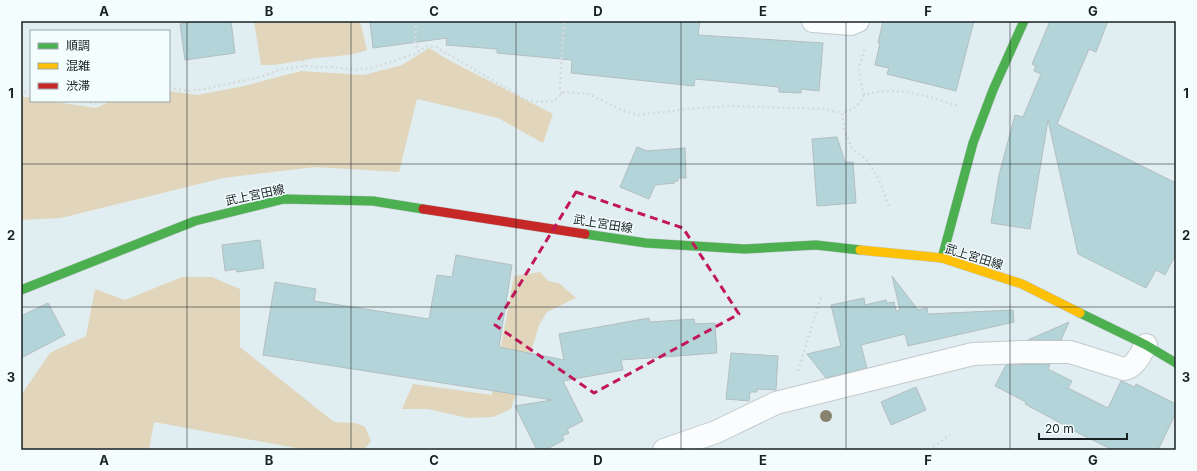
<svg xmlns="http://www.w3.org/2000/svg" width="1197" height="471" viewBox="0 0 1197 471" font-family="Inter,'Noto Sans JP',sans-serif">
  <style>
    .green { fill: #e1d5bc }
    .building { fill: #b3d4d9; stroke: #b3bec0 }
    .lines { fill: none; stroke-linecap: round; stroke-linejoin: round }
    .street-casing { stroke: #c0cacc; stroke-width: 24 }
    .fast-casing { stroke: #c0cacc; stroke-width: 10 }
    .slow-casing { stroke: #c0cacc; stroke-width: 10 }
    .jam-casing { stroke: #c0cacc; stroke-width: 10 }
    .path { stroke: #d6dada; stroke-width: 2.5; stroke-dasharray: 2 3; stroke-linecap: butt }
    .street { stroke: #fafcfd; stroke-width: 22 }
    .fast { stroke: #4caf50; stroke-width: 9 }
    .slow { stroke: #ffc107; stroke-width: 9 }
    .jam { stroke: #c62828; stroke-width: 9 }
    .tree { fill: #87826e }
    .marked { fill: none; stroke: #c2185b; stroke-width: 3; stroke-dasharray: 8 5; stroke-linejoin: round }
    .grid { fill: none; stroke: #192122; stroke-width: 1; stroke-opacity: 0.55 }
    .labels { text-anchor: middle; stroke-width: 3; stroke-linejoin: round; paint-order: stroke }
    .street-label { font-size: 12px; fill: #192122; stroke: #f4fdfe }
    .neatline { fill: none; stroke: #192122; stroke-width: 1.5 }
    .grid-label { font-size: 13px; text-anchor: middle; font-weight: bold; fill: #192122 }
  </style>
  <rect width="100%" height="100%" fill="#e1eef1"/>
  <path class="green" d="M254,21H360L367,50C351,56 334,56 317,58C299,60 280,66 261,65Z
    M429,48L447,59L553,114L543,143L498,118L417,99L399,172L315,167L223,178L61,218L21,220V96L23,97L31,98V101H49L96,108L111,101H169V91L197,95L244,86L301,71L364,75L402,65Z
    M540,272L548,281L559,283L576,298L547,312L539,325L525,372L515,396L511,409L493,417L468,418L428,409H402L413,384L492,395L514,276Z
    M182,277H212L240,289V347L334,422L355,423L365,427L371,441L364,450H307L154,422L149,450H21V395L50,353L86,336L95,289L125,300Z"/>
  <path class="building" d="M203,21H231L235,53L185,60L180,24Z
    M370,21H700L698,35L823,43L819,91L801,89V93L779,92V87L695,79L694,86L571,73L572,60L497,53V49L446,45L447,38L373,48Z
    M883,21H974L956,91L887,74L889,68L875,65L880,43H878Z
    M1050,21H1108L1096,52L1089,49L1057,124L1176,183V254L1165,275L1156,270L1146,288L1078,254L1048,120L1030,229L991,223L999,175L1015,115L1023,117L1041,74L1034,71L1036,66L1032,64Z
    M837,137L845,162H853L856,203L817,206L812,139Z
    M637,147L647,151L685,148L686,178H678V181H674L675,183L655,185L649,199L620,187Z
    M260,240L264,268L237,272L236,269L225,271L222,245Z
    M456,255L512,265L499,347L564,360L559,334L649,318L650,322L694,319L695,324L715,323L717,353L621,360L623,370L563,381L583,421L567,429L569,433L562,436L564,440L545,450H537L515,406L552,400L263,355L275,282L316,289L314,301L429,319L437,275L452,277Z
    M892,276L918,310L927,308L928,314L1013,310L1014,322L908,346L905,334L861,345L867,368L826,378L807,354L841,346L831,305L864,298L865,305L886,300L887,303L894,302L896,311L900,310Z
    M48,303L65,335L21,358V316Z
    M1069,322L1061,340H1028Z
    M731,353L778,356L776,390L757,389V392H750L749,401L726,399Z
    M1050,364L1048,369L1072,381L1068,388L1108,408L1121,381L1135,387L1136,384L1176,404V413L1158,450H1113L1064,426V425L1025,404L1026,402L995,386L1006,365Z
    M916,387L926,410L891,425L881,402Z"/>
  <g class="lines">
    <g class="street-casing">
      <path id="street" d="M813,21L851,24L858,21
        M664,450L716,432L776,403L973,354L1022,352H1070L1124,369C1135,368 1141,353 1146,345"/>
    </g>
    <g class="fast-casing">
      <path id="fast" d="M585,234L646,243L744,249L816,245L860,250
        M942,258L973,143L993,90L1024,21
        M21,290L195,221L284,199L373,201L423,209
        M1080,313L1146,345L1176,363"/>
    </g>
    <g class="slow-casing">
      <path id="slow" d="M860,250L942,258L1022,284L1080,313"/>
    </g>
    <g class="jam-casing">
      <path id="jam" d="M423,209L585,234"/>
    </g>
    <path class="path" d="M416,21L415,43L419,51
      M303,60L305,66
      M21,88L24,92L31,94
      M169,88L189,91L204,89L260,77L282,69L305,66L315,67H334L353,70L371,68L415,54L426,46L436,47L526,100L539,102L554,101L564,92L589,94L621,110L638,115L697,108L733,106L824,109L842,113
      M561,94L560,88L564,21
      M864,95C862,87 859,78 859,69C860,63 864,54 865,47
      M85,101L97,104L102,101
      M889,206L879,180L868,161L852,148L844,130L842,113C853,109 860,106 864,95C897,85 927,96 958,106
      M798,371L821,297
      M929,450L950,435"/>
    <use href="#street" class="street"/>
    <use href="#fast" class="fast"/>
    <use href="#slow" class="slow"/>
    <use href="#jam" class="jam"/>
  </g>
  <circle class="tree" cx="826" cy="416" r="6"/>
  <path class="marked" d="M576,192L683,228L739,314L594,393L495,325Z"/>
  <path class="grid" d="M187,21V450M351,21V450M516,21V450M681,21V450M846,21V450M1010,21V450M21,164H1176M21,307H1176"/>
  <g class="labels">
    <g class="street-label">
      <text transform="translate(255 195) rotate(-12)" y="4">武上宮田線</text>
      <text transform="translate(603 224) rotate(9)" y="4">武上宮田線</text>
      <text transform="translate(974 257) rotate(17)" y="4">武上宮田線</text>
    </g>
  </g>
  <rect width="1197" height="471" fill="none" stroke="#f4fdfe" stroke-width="44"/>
  <rect x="30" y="30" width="140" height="72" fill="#f4fdfe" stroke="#9ca5a6"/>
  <rect x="38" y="43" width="20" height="6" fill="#4caf50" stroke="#9ca5a6"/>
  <text x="66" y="50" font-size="12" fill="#192122">順調</text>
  <rect x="38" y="63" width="20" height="6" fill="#ffc107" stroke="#9ca5a6"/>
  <text x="66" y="70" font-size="12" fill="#192122">混雑</text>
  <rect x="38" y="83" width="20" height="6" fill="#c62828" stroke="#9ca5a6"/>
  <text x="66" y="90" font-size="12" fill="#192122">渋滞</text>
  <path d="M1039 433v6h88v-6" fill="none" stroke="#192122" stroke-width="2"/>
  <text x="1045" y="433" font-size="12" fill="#192122" stroke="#f4fdfe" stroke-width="3" paint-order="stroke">20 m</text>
  <rect x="22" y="22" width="1153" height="427" class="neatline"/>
  <g class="grid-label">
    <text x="104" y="16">A</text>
    <text x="269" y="16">B</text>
    <text x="434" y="16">C</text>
    <text x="598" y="16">D</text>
    <text x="763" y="16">E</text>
    <text x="928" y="16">F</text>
    <text x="1093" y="16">G</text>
    <text x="11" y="98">1</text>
    <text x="1186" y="98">1</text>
    <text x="11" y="240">2</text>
    <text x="1186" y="240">2</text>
    <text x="11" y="382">3</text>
    <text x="1186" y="382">3</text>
    <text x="104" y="465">A</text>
    <text x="269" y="465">B</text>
    <text x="434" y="465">C</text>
    <text x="598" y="465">D</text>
    <text x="763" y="465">E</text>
    <text x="928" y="465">F</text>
    <text x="1093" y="465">G</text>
  </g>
</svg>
